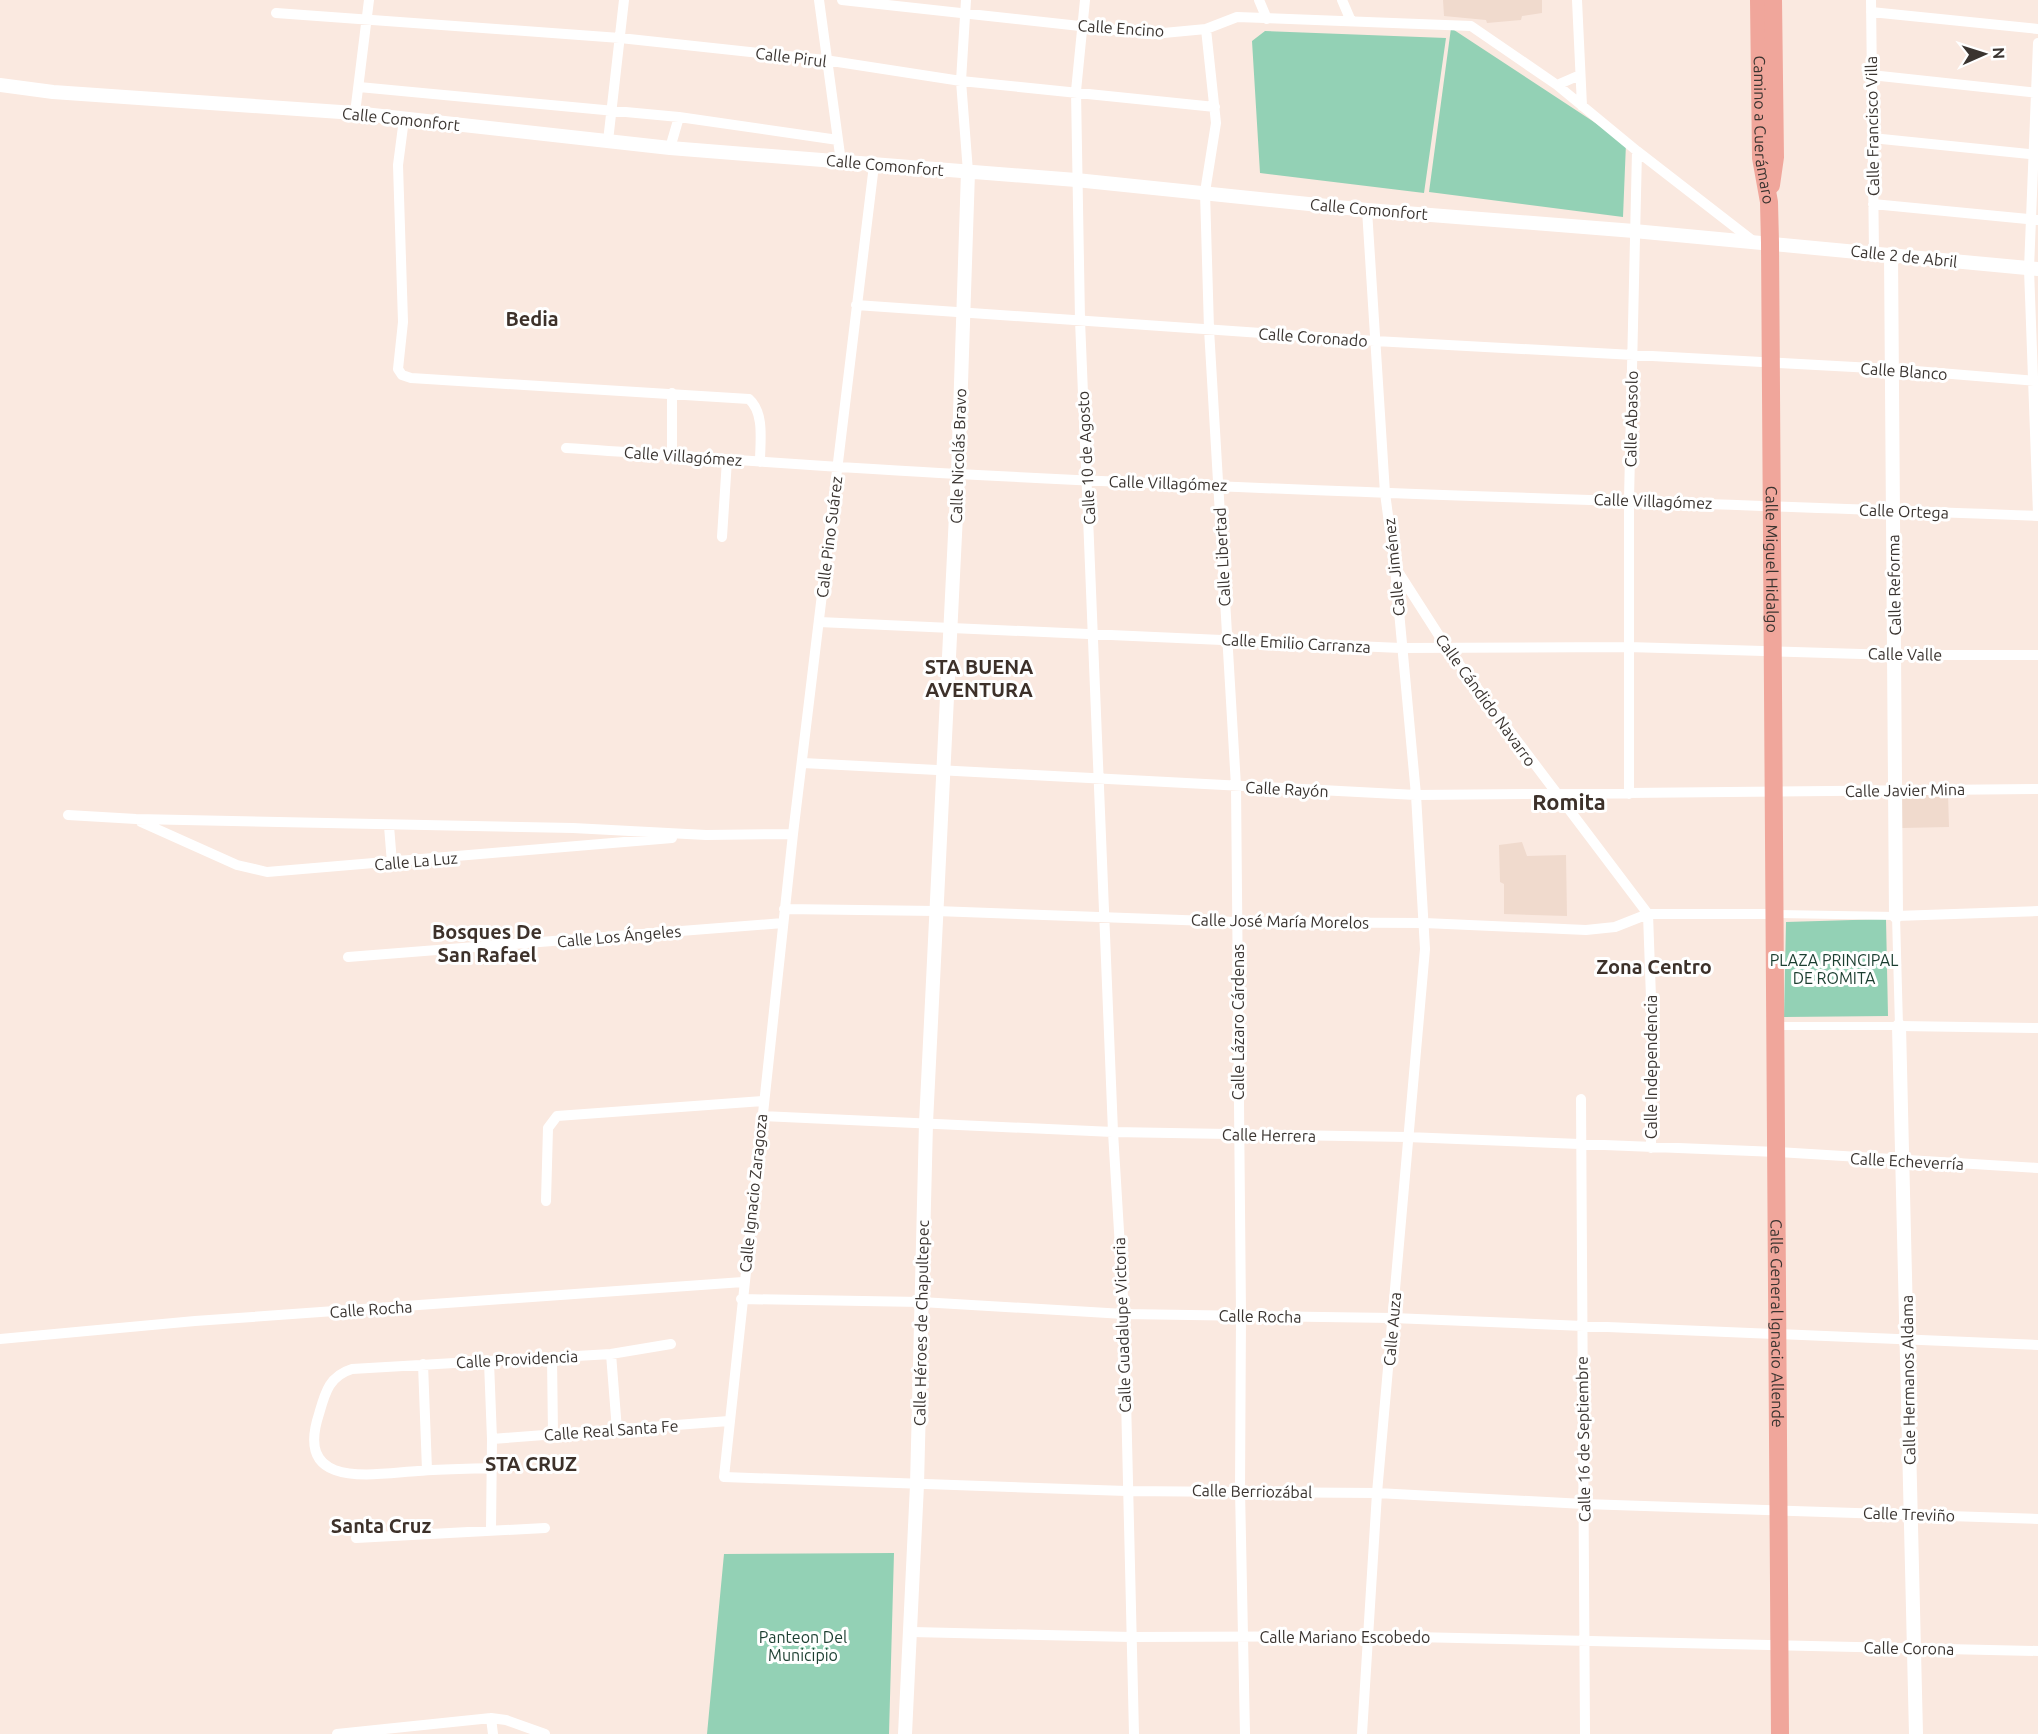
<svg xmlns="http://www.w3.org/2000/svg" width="2038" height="1734" viewBox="0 0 2038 1734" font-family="Ubuntu,sans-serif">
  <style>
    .built { fill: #f0dacd }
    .green { fill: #93d1b5 }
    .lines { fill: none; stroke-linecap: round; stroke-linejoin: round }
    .pedestrian { stroke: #fff; stroke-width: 8 }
    .minor { stroke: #fff; stroke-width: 10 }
    .tertiary { stroke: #fff; stroke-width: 14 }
    .primary { stroke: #f0a69b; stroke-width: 18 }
    .labels { text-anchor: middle; stroke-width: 6; stroke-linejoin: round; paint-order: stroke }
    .street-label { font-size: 16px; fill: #3a3430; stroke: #fff }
    .park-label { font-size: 16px; fill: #1b3e30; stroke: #fff }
    .quarter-label { font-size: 20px; font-weight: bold; fill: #3d312a; stroke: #fff }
    .district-label { font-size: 22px; font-weight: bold; fill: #3d312a; stroke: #fff }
  </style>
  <rect width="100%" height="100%" fill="#fae9e0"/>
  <path class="built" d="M1443,0H1542V13L1522,16L1521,20L1487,23L1486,20L1444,16Z
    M1902,792L1948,793L1949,827L1902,828Z
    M1522,842L1527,856L1566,855L1567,916L1504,914V884L1500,882L1499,845Z"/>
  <path class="green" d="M1451,28L1626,143L1623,217L1429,192Z
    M1265,31L1446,38L1424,193L1260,173L1252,41Z
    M1886,919L1888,1016L1784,1017L1786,922Z
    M894,1553L889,1734H707L724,1554Z"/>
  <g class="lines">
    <path class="pedestrian" d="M1773,914L1896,916L1899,1026H1776"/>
    <path class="minor" d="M819,0L841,162
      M842,0L1153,34L1206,29L1237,17L1471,26L1557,85L1637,151L1753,241
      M966,0L961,81L968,172
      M1085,0L1076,91L1080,320L1113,1132L1124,1314L1134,1734
      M1259,0L1267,19
      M1342,0L1351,21
      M1577,0L1582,106
      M1871,0L1874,253
      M1871,12L2038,29
      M276,13L620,38L825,60L961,81L1215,107
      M1206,29L1216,123L1205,192L1209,329L1236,786L1241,1315L1240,1490L1245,1734
      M2038,43L2029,269L2038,514
      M1871,75L2038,93
      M1557,85L1580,75
      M359,87L679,117L838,140
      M355,113L369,0
      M404,119L398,165L403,322L398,369L402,375L411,378L749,399C765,413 760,442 760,462
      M1872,138L2038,155
      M608,141L624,0
      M670,148L679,117
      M874,165L793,834L724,1477L1126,1491L1377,1493L1584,1504L2038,1519
      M1873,204L2038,220
      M856,305L1375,341L1891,369L2038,381
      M566,448C697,457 827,467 958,474C1318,493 1678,502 2038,516
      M672,455V393
      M722,537L727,460
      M1397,570L1447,648L1648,914
      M819,622L1401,648L1628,647L1894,655H2038
      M803,763L1416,795L2038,789
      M1629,794V499L1637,151
      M68,815L136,819L573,828L706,835L793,834
      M141,822L237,865L267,872L672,838
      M389,826L392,863
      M784,909L936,911L1237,922L1424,923L1586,930L1615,927L1648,914H1772
      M1648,914L1652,1026L1651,1148
      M1896,916L2038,911
      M348,957L783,923
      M1899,1026L2038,1028
      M1581,1099L1585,1734
      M761,1116L1113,1132L1407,1137L1777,1152L2038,1168
      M546,1201L548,1128L557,1116L763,1101
      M741,1299L921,1302L1124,1314L1393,1318L2038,1345
      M0,1339L195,1321L743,1282
      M611,1354L617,1430
      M552,1357L553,1435
      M489,1362L492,1439L491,1529
      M423,1364L427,1470
      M492,1439L729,1421
      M491,1468C467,1469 443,1469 418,1471C372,1474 294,1490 319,1414C325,1393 329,1376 352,1369L611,1354L671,1344
      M356,1538L545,1528
      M912,1632L1131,1637L1368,1636L2038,1651
      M491,1718L493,1734
      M337,1734L491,1718L506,1720L545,1734
      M1362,1734L1377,1493L1425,949L1416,795L1395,568L1385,493L1367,210"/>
    <path class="tertiary" d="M0,85L53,92L355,113L670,148L1076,180L1367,210L1634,231L2038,269
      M1891,254L1896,916
      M1899,1026L1916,1734
      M905,1734L917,1485L926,1123L958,474L968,172"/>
    <g class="primary">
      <path id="s1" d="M1759,0L1761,158L1769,202L1770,243L1780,1734"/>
      <path d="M1771,185L1775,157L1773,0"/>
    </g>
  </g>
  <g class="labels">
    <g class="street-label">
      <text transform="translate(1121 28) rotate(4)" y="6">Calle Encino</text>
      <text transform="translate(791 57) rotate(7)" y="6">Calle Pirul</text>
      <text transform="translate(401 119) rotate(6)" y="6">Calle Comonfort</text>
      <text dy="6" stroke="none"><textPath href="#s1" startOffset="130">Camino a Cuerámaro</textPath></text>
      <text transform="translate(1872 126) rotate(-91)" y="6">Calle Francisco Villa</text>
      <text transform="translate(885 165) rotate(5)" y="6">Calle Comonfort</text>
      <text transform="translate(1369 209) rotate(5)" y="6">Calle Comonfort</text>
      <text transform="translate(1904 256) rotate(6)" y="6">Calle 2 de Abril</text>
      <text transform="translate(1313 337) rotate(4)" y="6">Calle Coronado</text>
      <text transform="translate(1904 371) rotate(4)" y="6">Calle Blanco</text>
      <text transform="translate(1631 419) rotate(-89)" y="6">Calle Abasolo</text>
      <text transform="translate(683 456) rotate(4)" y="6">Calle Villagómez</text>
      <text transform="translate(958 456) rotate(-88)" y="6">Calle Nicolás Bravo</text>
      <text transform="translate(1086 458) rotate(-93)" y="6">Calle 10 de Agosto</text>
      <text transform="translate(1168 483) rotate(2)" y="6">Calle Villagómez</text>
      <text transform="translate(1653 501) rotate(2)" y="6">Calle Villagómez</text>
      <text transform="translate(1904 511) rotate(2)" y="6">Calle Ortega</text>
      <text transform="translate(829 537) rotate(-83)" y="6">Calle Pino Suárez</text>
      <text transform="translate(1222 557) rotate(-93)" y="6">Calle Libertad</text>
      <text dy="6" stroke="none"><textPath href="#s1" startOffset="560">Calle Miguel Hidalgo</textPath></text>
      <text transform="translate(1394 567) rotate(-96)" y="6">Calle Jiménez</text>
      <text transform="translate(1894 585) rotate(-91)" y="6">Calle Reforma</text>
      <text transform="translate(1296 643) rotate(3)" y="6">Calle Emilio Carranza</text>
      <text transform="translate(1905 654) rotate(1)" y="6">Calle Valle</text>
      <text transform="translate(1486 700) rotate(54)" y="6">Calle Cándido Navarro</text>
      <text transform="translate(1287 789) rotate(3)" y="6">Calle Rayón</text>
      <text transform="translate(1905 790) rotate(-1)" y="6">Calle Javier Mina</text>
      <text transform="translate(416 861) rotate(-5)" y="6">Calle La Luz</text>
      <text transform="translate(1280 921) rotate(1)" y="6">Calle José María Morelos</text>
      <text transform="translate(619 936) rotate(-5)" y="6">Calle Los Ángeles</text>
      <text transform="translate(1238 1022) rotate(-90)" y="6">Calle Lázaro Cárdenas</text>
      <text transform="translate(1651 1067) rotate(-90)" y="6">Calle Independencia</text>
      <text transform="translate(1269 1135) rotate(1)" y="6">Calle Herrera</text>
      <text transform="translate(1907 1161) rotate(3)" y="6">Calle Echeverría</text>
      <text transform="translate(753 1193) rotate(-84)" y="6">Calle Ignacio Zaragoza</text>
      <text transform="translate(371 1309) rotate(-4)" y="6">Calle Rocha</text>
      <text transform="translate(1260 1316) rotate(1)" y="6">Calle Rocha</text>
      <text transform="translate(921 1323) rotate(-89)" y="6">Calle Héroes de Chapultepec</text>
      <text dy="6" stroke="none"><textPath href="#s1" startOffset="1324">Calle General Ignacio Allende</textPath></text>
      <text transform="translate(1122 1325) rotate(-92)" y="6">Calle Guadalupe Victoria</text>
      <text transform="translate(1392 1329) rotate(-85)" y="6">Calle Auza</text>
      <text transform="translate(517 1359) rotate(-3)" y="6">Calle Providencia</text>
      <text transform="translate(1908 1380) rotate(-91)" y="6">Calle Hermanos Aldama</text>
      <text transform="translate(611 1430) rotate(-4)" y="6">Calle Real Santa Fe</text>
      <text transform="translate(1583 1439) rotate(-91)" y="6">Calle 16 de Septiembre</text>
      <text transform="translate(1252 1491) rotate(1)" y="6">Calle Berriozábal</text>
      <text transform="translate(1909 1514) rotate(2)" y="6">Calle Treviño</text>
      <text x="1345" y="1643">Calle Mariano Escobedo</text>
      <text transform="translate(1909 1648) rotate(1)" y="6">Calle Corona</text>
    </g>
    <g class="park-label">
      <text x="1834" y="966">PLAZA PRINCIPAL<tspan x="1834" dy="18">DE ROMITA</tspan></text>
      <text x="803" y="1643">Panteon Del<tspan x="803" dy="18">Municipio</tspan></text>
    </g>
    <g class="quarter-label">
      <text x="532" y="326">Bedia</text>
      <text x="979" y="674">STA BUENA<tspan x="979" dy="23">AVENTURA</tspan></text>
      <text x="487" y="939">Bosques De<tspan x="487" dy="23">San Rafael</tspan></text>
      <text x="1654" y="974">Zona Centro</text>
      <text x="531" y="1471">STA CRUZ</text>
      <text x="381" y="1533">Santa Cruz</text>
    </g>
    <g class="district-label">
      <text x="1569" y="810">Romita</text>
    </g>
  </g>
  <g transform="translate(1984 54) rotate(87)" stroke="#ffffff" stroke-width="4.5" paint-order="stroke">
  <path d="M0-4.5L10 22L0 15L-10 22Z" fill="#3a3430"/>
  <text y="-9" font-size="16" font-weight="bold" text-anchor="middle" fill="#3a3430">N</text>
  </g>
</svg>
